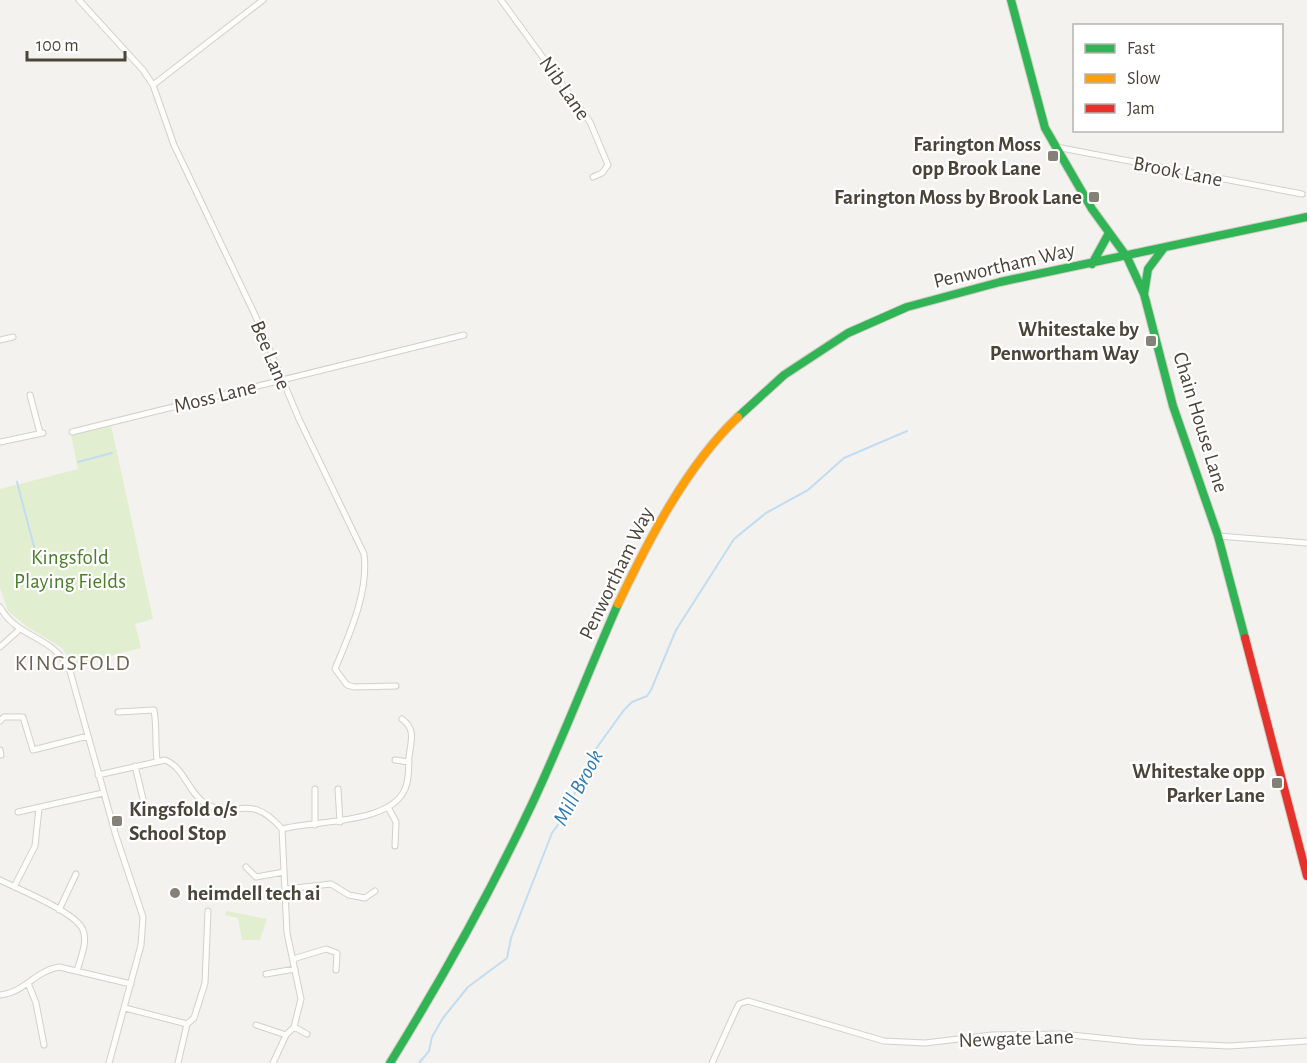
<svg xmlns="http://www.w3.org/2000/svg" width="1307" height="1063" viewBox="0 0 1307 1063" font-family="'Alegreya Sans',sans-serif">
  <style>
    .green { fill: #e1eecf }
    .lines { fill: none; stroke-linecap: round; stroke-linejoin: round }
    .stream { stroke: #c0ddf1; stroke-width: 2 }
    .street-casing { stroke: #d2d0cb; stroke-width: 7 }
    .fast-casing { stroke: #d3cfc5; stroke-width: 10 }
    .slow-casing { stroke: #d3cfc5; stroke-width: 10 }
    .jam-casing { stroke: #d3cfc5; stroke-width: 10 }
    .street { stroke: #fdfdfc; stroke-width: 5 }
    .fast { stroke: #30b455; stroke-width: 8 }
    .slow { stroke: #ff9f0a; stroke-width: 8 }
    .jam { stroke: #e5322d; stroke-width: 8 }
    .poi-dot { fill: #868178; stroke: #fff; stroke-width: 2 }
    .labels { text-anchor: middle; stroke-width: 4.5; stroke-linejoin: round; paint-order: stroke }
    .street-label { font-size: 21px; fill: #4b4439; stroke: #fff }
    .poi-label { font-size: 21px; font-weight: bold; fill: #4b4439; stroke: #fff; text-anchor: end }
    .park-label { font-size: 21px; fill: #4a7f2a; stroke: #fff }
    .neighbourhood-label { font-size: 22px; letter-spacing: 1.5px; fill: #6e6250; stroke: #fff }
    .water-label { font-size: 22px; font-style: italic; fill: #2e7ab2; stroke: #fff }
  </style>
  <rect width="100%" height="100%" fill="#f4f2ee"/>
  <path class="green" d="M111,425L153,619L135,624L141,648L74,665L62,648L26,626L8,611L0,588V489L78,469L71,435Z
    M226,911L267,919L260,940H242L238,918L225,915Z"/>
  <g class="lines">
    <path class="stream" d="M78,462L112,453
      M17,482L36,554
      M419,1063L429,1051L432,1037L443,1018L468,987L507,958L511,938L552,833L566,814L590,757L624,710L632,702L647,696L651,690L676,630L734,539L766,513L808,490L844,458L907,431"/>
    <g class="street-casing">
      <path id="street" d="M79,0L143,70L153,85L174,145L255,315L299,419L364,554C369,592 349,635 335,669L347,685L354,687L396,686
        M501,0L590,122L608,165L602,173L593,177
        M153,85L263,0
        M1056,147L1302,194
        M0,340L13,337
        M30,395L40,433
        M72,432L464,335
        M0,442L43,433
        M1218,536L1307,543
        M0,607C18,640 53,634 70,671L116,836L143,917L141,945L109,1063
        M0,647L20,629
        M118,712L154,710C157,727 155,743 157,760
        M0,721L4,717H23L33,750L88,736
        M0,750L1,755
        M395,760L409,762
        M135,766L143,799
        M98,775L165,760C185,768 188,793 206,804C236,821 248,790 282,829L287,933L301,999L294,1027L286,1035L273,1063
        M315,789V825
        M338,789L340,822
        M388,807L396,822L395,846
        M18,812L103,793
        M282,829C313,820 390,825 405,789C410,778 408,767 409,757C411,741 416,729 402,719
        M246,867L256,877L284,872
        M0,880C18,889 76,912 83,930C88,943 80,959 77,971
        M14,887L35,846L39,808
        M286,889L331,884L349,895L365,898L375,891
        M59,910L76,874
        M293,959L326,949L337,953L336,970
        M266,974L295,969
        M28,983L36,1003L44,1045
        M0,995C24,993 35,971 59,967L131,984
        M125,1008L187,1024
        M256,1025L286,1035
        M294,1027L307,1034
        M178,1063L187,1024L194,1018L205,983L208,911
        M712,1063L735,1012L739,1004L748,1001L884,1041L925,1043L992,1035L1061,1034L1140,1042L1229,1046L1307,1041"/>
    </g>
    <g class="fast-casing">
      <path id="fast" d="M1011,0L1045,128L1092,209L1127,257L1144,294L1173,406L1218,536L1245,638
        M1092,264L1109,233
        M1144,294L1148,269L1163,249
        M738,417L784,375L848,333L907,307L1000,282L1307,217
        M390,1063C442,979 490,893 532,804C563,738 589,670 618,604"/>
    </g>
    <g class="slow-casing">
      <path id="slow" d="M618,604C648,541 687,465 738,417"/>
    </g>
    <g class="jam-casing">
      <path id="jam" d="M1245,638L1307,876"/>
    </g>
    <use href="#street" class="street"/>
    <use href="#fast" class="fast"/>
    <use href="#slow" class="slow"/>
    <use href="#jam" class="jam"/>
  </g>
  <g class="poi-dot">
    <rect x="1047" y="150" width="12" height="12" rx="3"/>
    <rect x="1088" y="191" width="12" height="12" rx="3"/>
    <rect x="1145" y="335" width="12" height="12" rx="3"/>
    <rect x="1271" y="777" width="12" height="12" rx="3"/>
    <rect x="111" y="815" width="12" height="12" rx="3"/>
    <circle cx="175" cy="893" r="6"/>
  </g>
  <g class="labels">
    <g class="street-label">
      <text transform="translate(565 88) rotate(55)" y="7">Nib Lane</text>
      <text transform="translate(1178 171) rotate(11)" y="7">Brook Lane</text>
      <text transform="translate(1004 265) rotate(-13)" y="7">Penwortham Way</text>
      <text transform="translate(271 355) rotate(67)" y="7">Bee Lane</text>
      <text transform="translate(215 396) rotate(-14)" y="7">Moss Lane</text>
      <text transform="translate(1201 422) rotate(73)" y="7">Chain House Lane</text>
      <text transform="translate(616 573) rotate(-64)" y="7">Penwortham Way</text>
      <text transform="translate(1016 1038) rotate(-2)" y="7">Newgate Lane</text>
    </g>
    <g class="poi-label">
      <text x="1041" y="151">Farington Moss<tspan x="1041" dy="24">opp Brook Lane</tspan></text>
      <text x="1082" y="204">Farington Moss by Brook Lane</text>
      <text x="1139" y="336">Whitestake by<tspan x="1139" dy="24">Penwortham Way</tspan></text>
      <text x="1265" y="778">Whitestake opp<tspan x="1265" dy="24">Parker Lane</tspan></text>
      <text x="129" y="816" text-anchor="start">Kingsfold o/s<tspan x="129" dy="24">School Stop</tspan></text>
      <text x="187" y="900" text-anchor="start">heimdell tech ai</text>
    </g>
    <g class="park-label">
      <text x="70" y="564">Kingsfold<tspan x="70" dy="24">Playing Fields</tspan></text>
    </g>
    <g class="neighbourhood-label">
      <text x="73" y="670">KINGSFOLD</text>
    </g>
    <g class="water-label">
      <text transform="translate(577 787) rotate(-62)" y="8">Mill Brook</text>
    </g>
  </g>
  <rect x="1073" y="24" width="210" height="108" fill="#ffffff" stroke="#b7b4b0" stroke-width="1.5"/>
  <rect x="1085" y="44" width="30" height="9" fill="#30b455" stroke="#b7b4b0" stroke-width="1.5"/>
  <text x="1127" y="54" font-size="18" fill="#4b4439">Fast</text>
  <rect x="1085" y="74" width="30" height="9" fill="#ff9f0a" stroke="#b7b4b0" stroke-width="1.5"/>
  <text x="1127" y="84" font-size="18" fill="#4b4439">Slow</text>
  <rect x="1085" y="104" width="30" height="9" fill="#e5322d" stroke="#b7b4b0" stroke-width="1.5"/>
  <text x="1127" y="114" font-size="18" fill="#4b4439">Jam</text>
  <path d="M27 51v9h98v-9" fill="none" stroke="#4b4439" stroke-width="3"/>
  <text x="36" y="51" font-size="18" fill="#4b4439" stroke="#ffffff" stroke-width="4.5" paint-order="stroke">100 m</text>
</svg>
